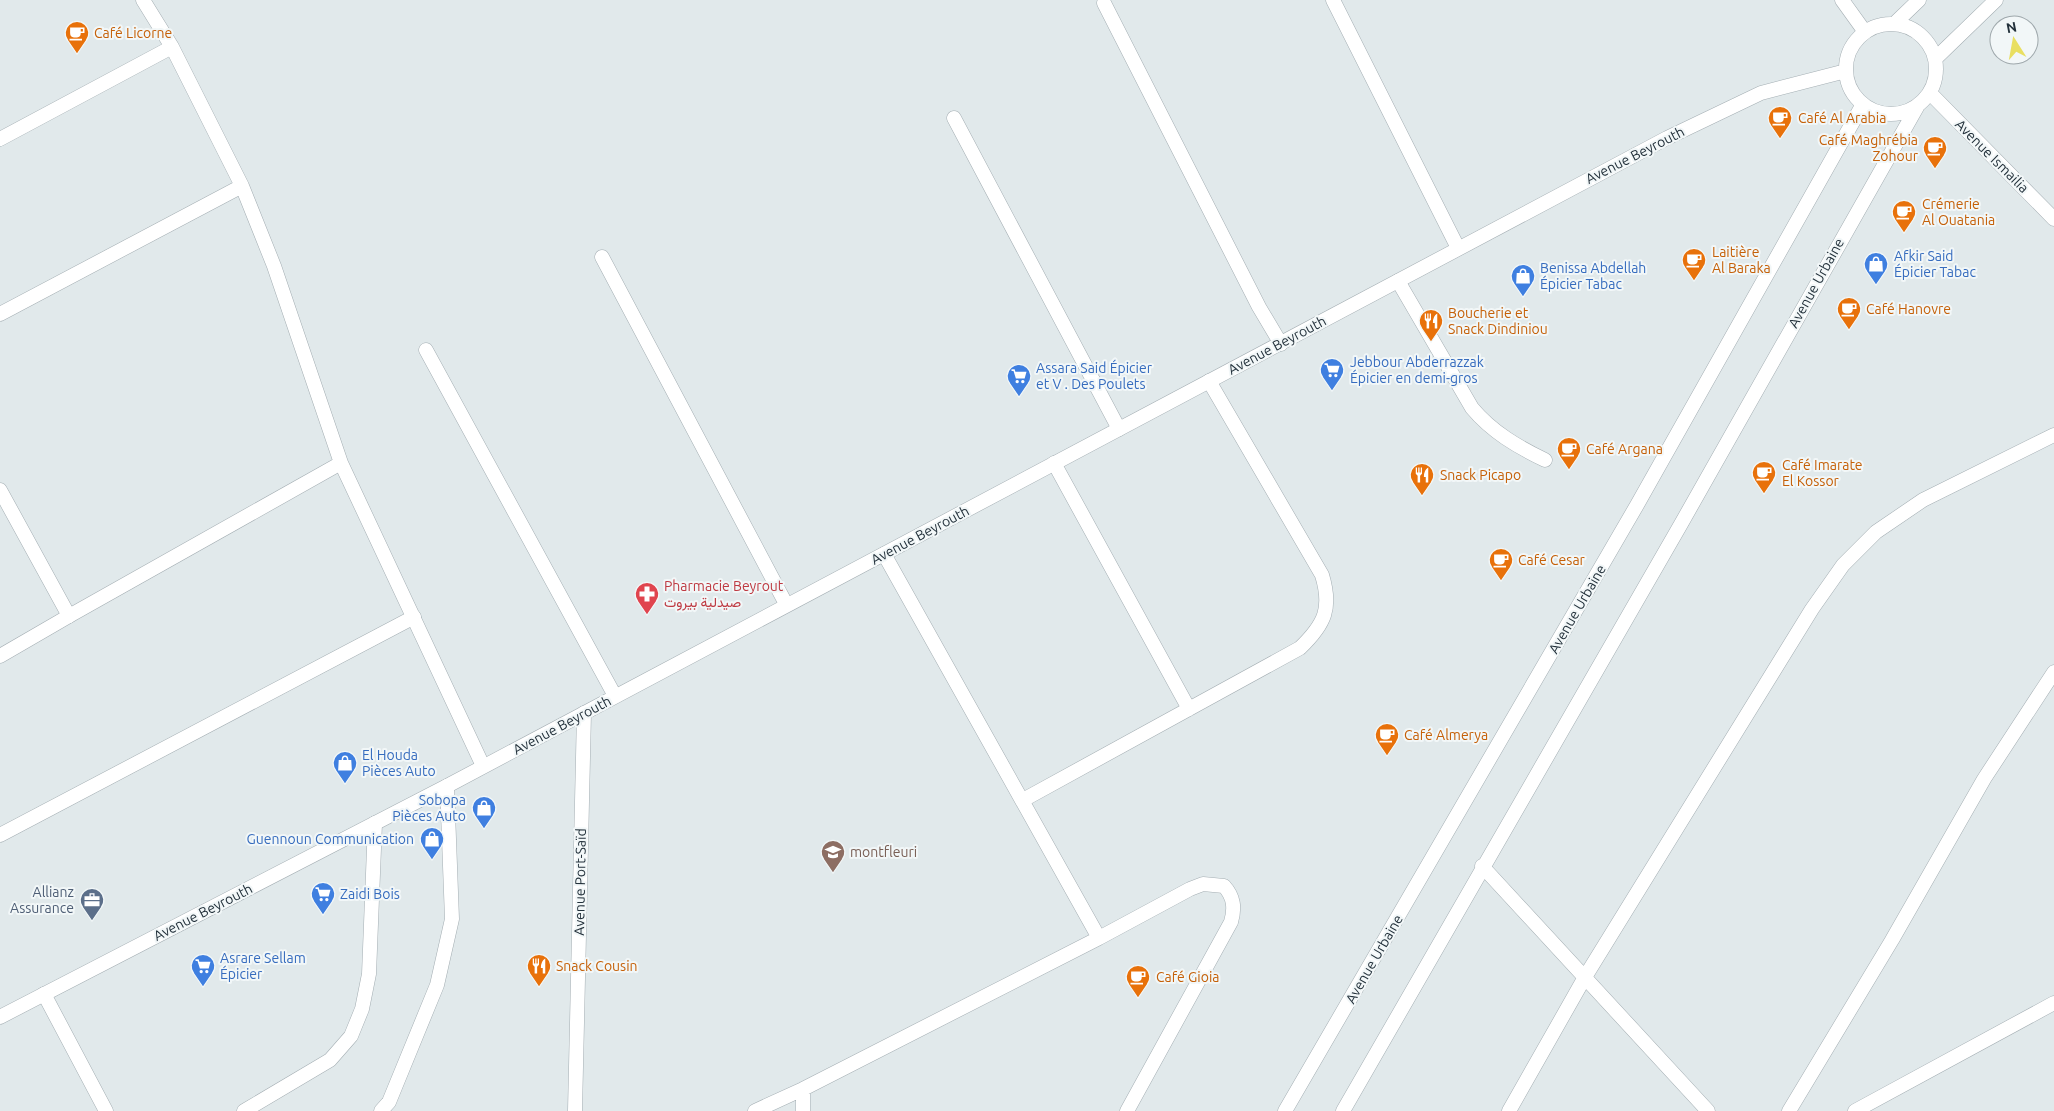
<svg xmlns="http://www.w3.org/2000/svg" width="2054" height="1111" viewBox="0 0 2054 1111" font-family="Ubuntu,Vazirmatn,sans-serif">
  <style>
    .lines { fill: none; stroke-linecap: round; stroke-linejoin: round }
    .service-casing { stroke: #a4aeb3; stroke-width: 15 }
    .pedestrian-casing { stroke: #a4aeb3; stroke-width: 15 }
    .minor-casing { stroke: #a4aeb3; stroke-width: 15 }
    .tertiary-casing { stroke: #a4aeb3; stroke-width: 15 }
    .service { stroke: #fff; stroke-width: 14 }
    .pedestrian { stroke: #fff; stroke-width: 14 }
    .minor { stroke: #fff; stroke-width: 14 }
    .tertiary { stroke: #fff; stroke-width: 14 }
    .labels { text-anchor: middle; stroke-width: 4; stroke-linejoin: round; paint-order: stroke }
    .food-label { font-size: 14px; fill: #c56008; stroke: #f2f7f8; text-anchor: start }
    .street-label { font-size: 14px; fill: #23313b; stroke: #f2f7f8 }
    .shop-label { font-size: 14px; fill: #366cbe; stroke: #f2f7f8; text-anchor: start }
    .health-label { font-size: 14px; fill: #be3a42; stroke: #f2f7f8; text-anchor: start }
    .education-label { font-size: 14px; fill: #785e54; stroke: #f2f7f8; text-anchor: start }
    .service-label { font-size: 14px; fill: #4e5e75; stroke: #f2f7f8; text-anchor: end }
  </style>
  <rect width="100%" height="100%" fill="#e1e9eb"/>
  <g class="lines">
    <g class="service-casing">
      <path id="service" d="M44,994L106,1111
        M244,1111L330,1060L351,1036L362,1009L369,974L375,823"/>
    </g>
    <g class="pedestrian-casing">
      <path id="pedestrian" d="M0,656L69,616
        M0,835L414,617"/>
    </g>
    <g class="minor-casing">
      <path id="minor" d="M143,0L172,47L242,186L274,266L341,463L483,766
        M1333,0L1458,248
        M1842,0L1865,32
        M1104,3L1259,307L1281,344
        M1930,93L2054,219
        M954,118L1119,429
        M0,139L172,47
        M602,257L786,604
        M1398,281L1472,408C1492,432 1518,447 1545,460
        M0,314L242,186
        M426,350L615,696
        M1054,463L1189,709
        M0,490L69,616L341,463
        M884,554L1099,938
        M1023,800L1300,648C1325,624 1332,608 1322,575L1209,381
        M1482,866L1708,1111
        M803,1089V1111
        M381,1111L389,1102L437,985L452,919L447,786
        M575,1111L584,713
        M755,1111L803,1089L1099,938L1190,889L1203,884L1224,886C1234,897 1235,908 1231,922L1127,1111
        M1509,1111L1585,977L1812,609L1843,565L1876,532L1923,500L2054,435
        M1789,1111L1892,940L1984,779L2054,672
        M1855,1111L2054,1003"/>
    </g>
    <g class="tertiary-casing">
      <path id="tertiary" d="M1894,24L1919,0
        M1846 69a45 45 0 1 1 90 0a45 45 0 1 1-90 0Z
        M1936,58L1996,0
        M0,1017L447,786L1667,138L1761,93L1846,71
        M1285,1111L1637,505L1863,104
        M1343,1111L1681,524L1917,107"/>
    </g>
    <use href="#service" class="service"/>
    <use href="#pedestrian" class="pedestrian"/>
    <use href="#minor" class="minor"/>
    <use href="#tertiary" class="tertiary"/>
  </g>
  <defs>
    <g id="cafe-pin" transform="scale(1.25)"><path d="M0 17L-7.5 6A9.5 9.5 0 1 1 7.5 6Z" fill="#e8710a" stroke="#f2f7f8"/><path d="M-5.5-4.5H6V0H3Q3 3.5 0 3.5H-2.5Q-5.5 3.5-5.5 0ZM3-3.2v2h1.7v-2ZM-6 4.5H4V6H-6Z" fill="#fff"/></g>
    <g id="shop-pin" transform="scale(1.25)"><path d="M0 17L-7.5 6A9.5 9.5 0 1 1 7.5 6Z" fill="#3f7fe0" stroke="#f2f7f8"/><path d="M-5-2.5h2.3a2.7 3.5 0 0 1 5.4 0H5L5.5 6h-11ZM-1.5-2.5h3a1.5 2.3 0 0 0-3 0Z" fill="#fff"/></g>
    <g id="restaurant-pin" transform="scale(1.25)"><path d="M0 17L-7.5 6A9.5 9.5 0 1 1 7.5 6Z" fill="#e8710a" stroke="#f2f7f8"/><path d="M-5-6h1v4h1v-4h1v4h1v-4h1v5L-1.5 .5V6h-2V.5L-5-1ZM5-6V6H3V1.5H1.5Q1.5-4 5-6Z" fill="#fff"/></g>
    <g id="supermarket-pin" transform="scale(1.25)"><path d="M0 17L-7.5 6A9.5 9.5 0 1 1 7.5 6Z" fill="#3f7fe0" stroke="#f2f7f8"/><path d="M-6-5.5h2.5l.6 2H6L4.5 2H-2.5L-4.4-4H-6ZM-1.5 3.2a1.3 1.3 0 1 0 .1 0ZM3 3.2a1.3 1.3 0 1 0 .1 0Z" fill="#fff"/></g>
    <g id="pharmacy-pin" transform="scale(1.25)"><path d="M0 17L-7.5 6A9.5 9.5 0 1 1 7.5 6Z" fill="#e0444e" stroke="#f2f7f8"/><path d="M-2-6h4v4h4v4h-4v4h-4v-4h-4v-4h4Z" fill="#fff"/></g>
    <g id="school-pin" transform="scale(1.25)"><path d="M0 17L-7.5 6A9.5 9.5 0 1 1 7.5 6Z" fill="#8d6e63" stroke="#f2f7f8"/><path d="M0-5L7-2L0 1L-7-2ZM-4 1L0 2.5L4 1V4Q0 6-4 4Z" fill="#fff"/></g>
    <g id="office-pin" transform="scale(1.25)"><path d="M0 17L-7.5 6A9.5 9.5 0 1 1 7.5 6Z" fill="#5c6f8a" stroke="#f2f7f8"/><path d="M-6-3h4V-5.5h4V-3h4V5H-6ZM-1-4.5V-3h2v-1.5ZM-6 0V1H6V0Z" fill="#fff"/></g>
  </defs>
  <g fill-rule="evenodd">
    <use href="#cafe-pin" x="77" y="33"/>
    <use href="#cafe-pin" x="1780" y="118"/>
    <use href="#cafe-pin" x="1935" y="148"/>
    <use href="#cafe-pin" x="1904" y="212"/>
    <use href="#cafe-pin" x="1694" y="260"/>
    <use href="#shop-pin" x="1876" y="264"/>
    <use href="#shop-pin" x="1523" y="276"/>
    <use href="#cafe-pin" x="1849" y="309"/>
    <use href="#restaurant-pin" x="1431" y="321"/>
    <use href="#supermarket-pin" x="1332" y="370"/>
    <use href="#supermarket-pin" x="1019" y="376"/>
    <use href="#cafe-pin" x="1569" y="449"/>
    <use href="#cafe-pin" x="1764" y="473"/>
    <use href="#restaurant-pin" x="1422" y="475"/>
    <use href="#cafe-pin" x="1501" y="560"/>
    <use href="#pharmacy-pin" x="647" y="594"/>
    <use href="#cafe-pin" x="1387" y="735"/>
    <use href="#shop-pin" x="345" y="763"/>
    <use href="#shop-pin" x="484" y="808"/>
    <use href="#shop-pin" x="432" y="839"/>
    <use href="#school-pin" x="833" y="852"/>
    <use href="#supermarket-pin" x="323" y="894"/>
    <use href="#office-pin" x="92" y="900"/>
    <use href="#supermarket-pin" x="203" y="966"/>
    <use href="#restaurant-pin" x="539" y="966"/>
    <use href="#cafe-pin" x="1138" y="977"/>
  </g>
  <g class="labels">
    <g class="food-label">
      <text x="94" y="38">Café Licorne</text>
      <text x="1798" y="123">Café Al Arabia</text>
      <text x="1918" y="145" text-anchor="end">Café Maghrébia<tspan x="1918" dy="16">Zohour</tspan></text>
      <text x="1922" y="209">Crémerie<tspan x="1922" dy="16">Al Ouatania</tspan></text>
      <text x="1712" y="257">Laitière<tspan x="1712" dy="16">Al Baraka</tspan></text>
      <text x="1866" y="314">Café Hanovre</text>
      <text x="1448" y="318">Boucherie et<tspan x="1448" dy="16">Snack Dindiniou</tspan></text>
      <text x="1586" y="454">Café Argana</text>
      <text x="1782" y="470">Café Imarate<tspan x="1782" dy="16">El Kossor</tspan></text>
      <text x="1440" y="480">Snack Picapo</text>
      <text x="1518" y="565">Café Cesar</text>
      <text x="1404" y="740">Café Almerya</text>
      <text x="556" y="971">Snack Cousin</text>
      <text x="1156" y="982">Café Gioia</text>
    </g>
    <g class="street-label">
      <text transform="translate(1635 155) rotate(-27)" y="5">Avenue Beyrouth</text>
      <text transform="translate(1992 156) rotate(45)" y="5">Avenue Ismailia</text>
      <text transform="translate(1816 283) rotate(-61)" y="5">Avenue Urbaine</text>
      <text transform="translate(1277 345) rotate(-28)" y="5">Avenue Beyrouth</text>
      <text transform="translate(920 535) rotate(-28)" y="5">Avenue Beyrouth</text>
      <text transform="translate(1577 609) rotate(-60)" y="5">Avenue Urbaine</text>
      <text transform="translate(562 725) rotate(-28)" y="5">Avenue Beyrouth</text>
      <text transform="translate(580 882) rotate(-89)" y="5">Avenue Port-Saïd</text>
      <text transform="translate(203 912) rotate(-27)" y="5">Avenue Beyrouth</text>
      <text transform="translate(1374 959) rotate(-60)" y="5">Avenue Urbaine</text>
    </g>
    <g class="shop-label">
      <text x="1894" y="261">Afkir Said<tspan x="1894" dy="16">Épicier Tabac</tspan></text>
      <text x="1540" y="273">Benissa Abdellah<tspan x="1540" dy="16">Épicier Tabac</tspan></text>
      <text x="1350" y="367">Jebbour Abderrazzak<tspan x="1350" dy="16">Épicier en demi-gros</tspan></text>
      <text x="1036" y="373">Assara Said Épicier<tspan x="1036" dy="16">et V . Des Poulets</tspan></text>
      <text x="362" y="760">El Houda<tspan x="362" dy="16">Pièces Auto</tspan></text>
      <text x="466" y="805" text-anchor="end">Sobopa<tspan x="466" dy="16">Pièces Auto</tspan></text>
      <text x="414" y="844" text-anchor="end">Guennoun Communication</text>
      <text x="340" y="899">Zaidi Bois</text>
      <text x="220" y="963">Asrare Sellam<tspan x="220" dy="16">Épicier</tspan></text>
    </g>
    <g class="health-label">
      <text x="664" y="591">Pharmacie Beyrout<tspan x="664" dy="16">صيدلية بيروت</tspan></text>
    </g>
    <g class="education-label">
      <text x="850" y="857">montfleuri</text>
    </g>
    <g class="service-label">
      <text x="74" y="897">Allianz<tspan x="74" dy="16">Assurance</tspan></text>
    </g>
  </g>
  <g transform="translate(2014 40) rotate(349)"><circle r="24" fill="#f2f7f8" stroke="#9fa8ac"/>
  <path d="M0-4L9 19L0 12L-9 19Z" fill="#e9df61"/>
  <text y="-8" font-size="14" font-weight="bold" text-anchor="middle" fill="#23313b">N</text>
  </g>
</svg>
